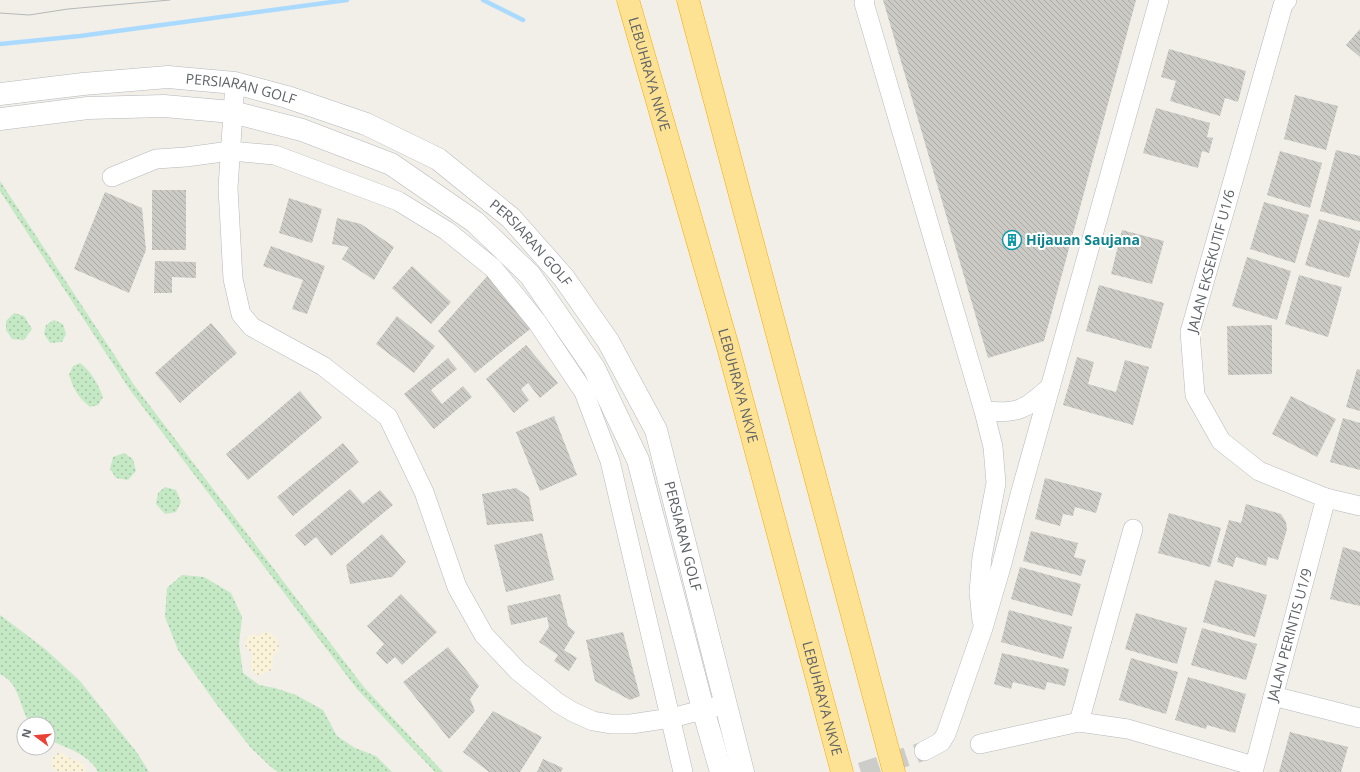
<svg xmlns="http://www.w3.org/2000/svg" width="1360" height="772" viewBox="0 0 1360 772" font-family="'Open Sans',sans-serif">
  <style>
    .grass { fill: url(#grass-dots) }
    .sand { fill: url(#sand-dots) }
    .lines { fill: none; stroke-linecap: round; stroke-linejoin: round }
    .stream { stroke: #aadaff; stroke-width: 4.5 }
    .building { fill: url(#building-back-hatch) }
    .minor-tunnel { stroke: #ccccc8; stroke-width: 19; stroke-dasharray: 19 10; stroke-linecap: butt }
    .minor-casing { stroke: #b5b8bc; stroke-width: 20 }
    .tertiary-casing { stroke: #b5b8bc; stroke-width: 23 }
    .motorway-casing { stroke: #f9ab00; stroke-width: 23 }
    .minor { stroke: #fff; stroke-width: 19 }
    .tertiary { stroke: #fff; stroke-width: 22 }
    .motorway { stroke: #fde293; stroke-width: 22 }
    .tram { stroke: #b6b7b8; stroke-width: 1 }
    .labels { text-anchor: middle; stroke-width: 4; stroke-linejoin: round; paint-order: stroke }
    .street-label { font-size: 14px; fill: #5f6368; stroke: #fff }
    .culture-label { font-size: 14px; font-weight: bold; fill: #0d838f; stroke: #fff; text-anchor: start }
  </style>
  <defs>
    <pattern id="grass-dots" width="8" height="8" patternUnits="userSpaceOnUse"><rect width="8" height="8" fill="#c5e8c5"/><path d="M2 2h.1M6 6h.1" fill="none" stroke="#a3c0a4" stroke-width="1.8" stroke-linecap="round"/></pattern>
    <pattern id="sand-dots" width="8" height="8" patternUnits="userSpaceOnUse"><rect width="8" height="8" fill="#fbf3d9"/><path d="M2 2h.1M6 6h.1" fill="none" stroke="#cec8b4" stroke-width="1.8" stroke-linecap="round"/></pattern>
    <pattern id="building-back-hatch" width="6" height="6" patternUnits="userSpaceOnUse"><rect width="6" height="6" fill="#cccac5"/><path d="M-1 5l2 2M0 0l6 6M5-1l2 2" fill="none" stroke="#a9a8a4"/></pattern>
  </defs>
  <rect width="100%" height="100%" fill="#f1efe8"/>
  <path class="grass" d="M0,181L134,385L363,686L443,772H435L357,689L130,390L0,191Z
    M14,313L24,316L32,329L24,340L12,339L6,330V321Z
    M54,320L63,324L66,334L62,342L50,343L44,334L46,325Z
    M80,363C92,372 98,384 103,397L98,405L90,407C78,397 74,390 69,375L73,366Z
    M124,453L133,459L136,471L128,480L116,478L110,469L113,457Z
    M165,487L176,490L181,502L176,512L165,514L156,504L158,493Z
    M182,575L204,577L231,593L242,617L239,644L243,673L259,685L275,688L296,695L323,710L337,736L355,748L376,756L392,772H278L271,767L251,748L217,705L178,650L165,617L167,588Z
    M0,615L45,649L80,681L138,754L149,772H98C88,753 65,748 48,739V724H31C18,708 22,685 0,674Z"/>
  <path class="sand" d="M265,632C275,633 279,640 279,650C273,655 271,658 273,667L269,672H265L260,676C249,673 249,665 253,655L245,646L247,637L254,634L260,635Z
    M58,753H63L67,757L83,763L86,772L56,771L52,767C51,760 52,756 58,753Z"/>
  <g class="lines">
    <path class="stream" d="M483,0L523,20
      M0,44L80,36L347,0"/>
  </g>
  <path class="building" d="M883,0H1136L1044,341L988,358Z
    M1360,29V57L1346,45Z
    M1169,49L1246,71L1238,102L1225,98L1220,116L1170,101L1176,81L1161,77Z
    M1295,95L1338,106L1326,150L1284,139Z
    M1156,108L1210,123L1207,137L1213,138L1209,153L1202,151L1198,168L1143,153Z
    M1336,150L1360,156V222L1320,211Z
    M1280,151L1322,163L1310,208L1267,195Z
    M152,190H186V250H152Z
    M105,192L142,208L146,250L129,293L74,269Z
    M289,198L322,209L312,243L279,233Z
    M1264,202L1309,215L1295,263L1250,249Z
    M337,218L361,224L394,247L374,280L342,259L349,247L332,244Z
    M1319,219L1360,231V240L1349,278L1305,265Z
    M1122,230L1164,241L1152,284L1111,274Z
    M271,246L325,266L307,314L292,309L303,280L263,266Z
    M1247,257L1291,271L1277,320L1232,306Z
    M155,261L196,262V278L172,277V293H154Z
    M412,266L451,302L431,324L392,288Z
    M490,273L534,326L475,373L438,331Z
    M1299,275L1342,287L1328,337L1285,324Z
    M1099,285L1164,303L1151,349L1086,331Z
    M397,316L435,346L414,373L376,344Z
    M211,323L237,353L180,403L155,373Z
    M1272,325V374L1228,375L1227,326Z
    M526,345L558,383L540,398L528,383L521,389L529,400L514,413L486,379Z
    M1077,357L1094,362L1088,384L1116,392L1125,360L1149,367L1133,425L1063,405Z
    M448,358L457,369L431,390L442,404L463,386L472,397L434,429L404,394Z
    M1357,369L1360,370V411L1346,407Z
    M300,391L322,418L248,480L226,454Z
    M1291,396L1336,419L1317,457L1272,434Z
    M554,416L577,475L540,491L516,432Z
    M1343,418L1360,423V470L1330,462Z
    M343,443L359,462L293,516L277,497Z
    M1045,478L1102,493L1096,513L1075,507L1073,516L1063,514L1060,526L1035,519Z
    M516,488L529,497L534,521L487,525L482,494Z
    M350,489L363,504L380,490L393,505L331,556L316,537L305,546L295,535Z
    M1246,504L1281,514L1286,522L1287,529L1278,560L1268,557L1266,566L1236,557L1233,567L1217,562L1229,520L1241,523Z
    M1169,513L1221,528L1210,567L1158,553Z
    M1031,531L1078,543L1074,557L1086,560L1081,576L1023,561Z
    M542,533L554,580L506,592L494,545Z
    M382,534L406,562L392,577L350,584L346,565Z
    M1343,547L1360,552V606L1330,599Z
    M1020,567L1081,584L1072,616L1011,599Z
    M1215,580L1267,595L1255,637L1203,622Z
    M401,594L437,632L402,665L395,657L387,664L376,653L384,644L367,626Z
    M560,594L568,626L575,632L564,650L577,658L569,671L554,661L558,655L539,642L549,627L547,617L511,625L507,606Z
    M1009,610L1072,627L1063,659L1001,642Z
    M1136,613L1187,628L1177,664L1125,649Z
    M1202,628L1257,644L1246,680L1191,665Z
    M623,632L640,696L630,700L595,681L586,640Z
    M448,647L479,686L470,699L475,711L449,739L403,682Z
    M1002,653L1069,669L1065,686L1047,682L1045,690L1013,682L1011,689L994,684Z
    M1131,658L1178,672L1166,714L1119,700Z
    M1188,677L1246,694L1235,733L1207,725L1206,729L1175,720Z
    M493,711L542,737L520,772H489L463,752Z
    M1290,732L1348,747L1341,772H1279Z
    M543,759L563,768L561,772H537Z"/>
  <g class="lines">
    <path class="minor-tunnel" d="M861,772L924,751"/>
    <g class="minor-casing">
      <g id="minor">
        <path d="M865,0L864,3L984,411L993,447L996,483L982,557L979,592L982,621"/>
        <path d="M1287,0L1283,5L1190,332L1195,395L1221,441L1259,471L1326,498L1360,506"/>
        <path d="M235,83L228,188L233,279L241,314L252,327L323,366L388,417L424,492L457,587L484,635L518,671L558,703L573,712L593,721L611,724H631L671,718L718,706"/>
        <path d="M112,177L156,159L186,157L230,151L275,155L398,201L447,231L493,268L537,322L584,392L610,461L683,772"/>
        <path d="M984,411C1018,414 1025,410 1050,387"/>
        <path d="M1273,696L1360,718"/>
        <path d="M1079,722L1133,529"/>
        <path d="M980,744L1079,722L1128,729L1254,766"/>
        <path d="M924,751L941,742L946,734L983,628L1001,567L1021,491L1159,0"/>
        <path id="s1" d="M1253,772L1326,498"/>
      </g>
    </g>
    <g class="tertiary-casing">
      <g id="tertiary">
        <path id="s2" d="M0,94L83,84L168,77L235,83L287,97L366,124L438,159L511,218L564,278L608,341L656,430L743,772"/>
        <path d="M0,119L88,108L164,106L232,112L302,130L391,164L475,222L530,275L594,368L638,460L703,709L721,772"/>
      </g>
    </g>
    <g class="motorway-casing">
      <g id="motorway">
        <path id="s3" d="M628,0L728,347L842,772"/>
        <path d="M688,0L894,772"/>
      </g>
    </g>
    <use href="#minor" class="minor"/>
    <use href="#tertiary" class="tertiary"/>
    <use href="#motorway" class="motorway"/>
    <path class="tram" d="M0,13L29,15L68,9L170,0"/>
  </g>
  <defs>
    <g id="building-ring" transform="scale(1)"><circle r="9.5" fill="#fff" stroke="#0f9aa8" stroke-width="1.5"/><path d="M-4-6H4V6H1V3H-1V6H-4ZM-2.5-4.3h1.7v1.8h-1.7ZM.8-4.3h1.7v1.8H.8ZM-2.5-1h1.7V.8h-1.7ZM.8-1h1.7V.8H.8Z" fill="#0f9aa8"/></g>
  </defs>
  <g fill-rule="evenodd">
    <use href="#building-ring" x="1012" y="240"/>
  </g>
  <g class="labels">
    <g class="street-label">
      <text dy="5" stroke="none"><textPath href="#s3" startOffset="77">LEBUHRAYA NKVE</textPath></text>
      <text dy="5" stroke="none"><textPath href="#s2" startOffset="243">PERSIARAN GOLF</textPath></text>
      <text dy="5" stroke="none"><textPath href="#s2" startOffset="579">PERSIARAN GOLF</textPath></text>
      <text transform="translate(1211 261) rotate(-75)" y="5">JALAN EKSEKUTIF U1/6</text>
      <text dy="5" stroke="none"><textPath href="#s3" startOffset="401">LEBUHRAYA NKVE</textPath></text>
      <text dy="5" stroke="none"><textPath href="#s2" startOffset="915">PERSIARAN GOLF</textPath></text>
      <text dy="5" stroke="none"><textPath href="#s1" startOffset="142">JALAN PERINTIS U1/9</textPath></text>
      <text dy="5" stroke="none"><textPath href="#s3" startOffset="725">LEBUHRAYA NKVE</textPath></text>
    </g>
    <g class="culture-label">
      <text x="1026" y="245">Hijauan Saujana</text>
    </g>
  </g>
  <g transform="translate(36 736) rotate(286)"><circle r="19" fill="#ffffff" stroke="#bfc1c3"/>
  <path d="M0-3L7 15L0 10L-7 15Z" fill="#ea4335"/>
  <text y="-6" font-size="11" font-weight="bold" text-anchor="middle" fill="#5f6368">N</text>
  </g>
</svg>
